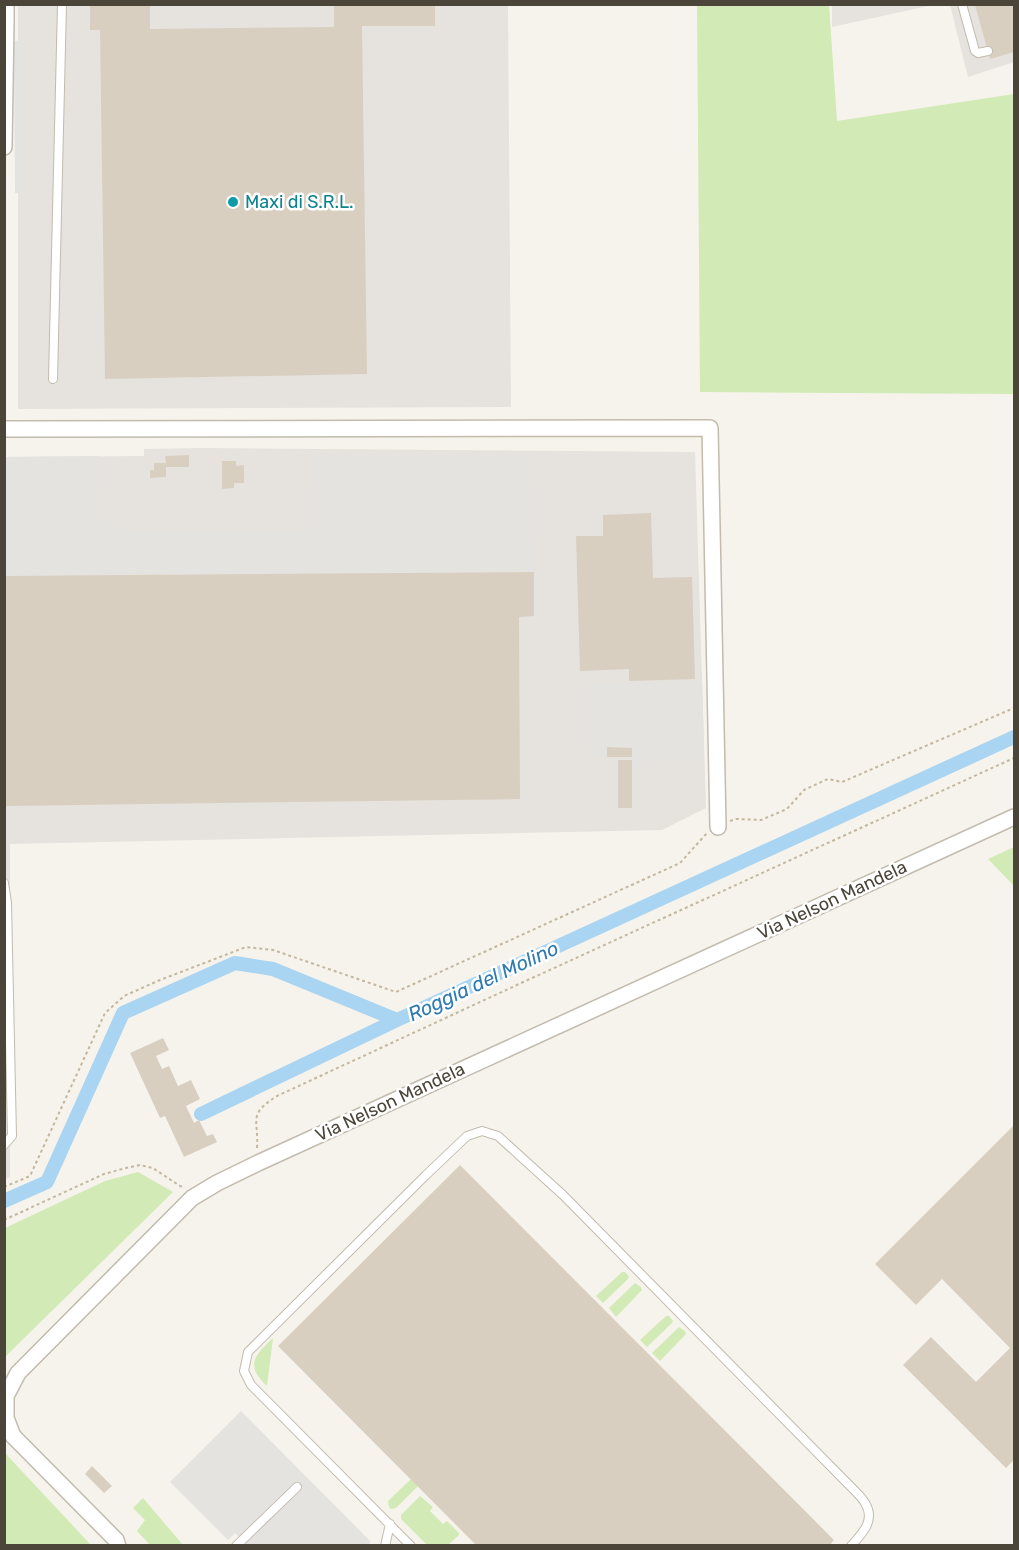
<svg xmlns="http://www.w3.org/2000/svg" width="1019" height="1550" viewBox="0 0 1019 1550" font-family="Rubik,sans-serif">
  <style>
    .industrial { fill: #e6e2dd }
    .green { fill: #d2eab5 }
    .parking { fill: #e5e3e0 }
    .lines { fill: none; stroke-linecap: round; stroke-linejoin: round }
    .canal { stroke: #a9d4f2; stroke-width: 14 }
    .building { fill: #d8cfc1 }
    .lane-casing { stroke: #c2bbae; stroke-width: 10 }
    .street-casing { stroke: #c2bbae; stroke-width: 18 }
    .path { stroke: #c4b79f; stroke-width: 2; stroke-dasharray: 3 3; stroke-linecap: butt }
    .lane { stroke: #fff; stroke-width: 8 }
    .street { stroke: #fff; stroke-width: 15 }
    .culture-dot { fill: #0f9aa8; stroke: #fff; stroke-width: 2 }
    .labels { text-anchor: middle; stroke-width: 5; stroke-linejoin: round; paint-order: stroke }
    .culture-label { font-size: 18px; fill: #0d838f; stroke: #fff; text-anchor: start }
    .street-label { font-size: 18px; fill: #4b4439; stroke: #fff }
    .water-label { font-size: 20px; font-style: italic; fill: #2e7ab2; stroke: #fff }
  </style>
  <rect width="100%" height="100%" fill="#f6f3ec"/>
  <path class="industrial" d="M18,5H508L511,407L18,409Z
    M832,5V4L933,5L832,27Z
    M950,5H1014V62L968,77Z
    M202,448L695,452L706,808L662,830L10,844V1177L5,1180L4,457L144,456V449Z"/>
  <path class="green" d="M697,5H829L837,121L1014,94V394L700,392Z
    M1014,847V886L988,859Z
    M138,1172L173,1192L5,1357V1228L105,1181Z
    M622,1272H625L629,1276L628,1279L603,1303L596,1296Z
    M635,1283L641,1287L642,1290L616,1317L609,1308Z
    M666,1316H669L673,1321L672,1323L647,1347L640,1340Z
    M679,1327L685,1331L686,1334L660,1361L652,1353Z
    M273,1338L267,1386C245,1365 254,1356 273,1338Z
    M4,1453H5L91,1545H5Z
    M411,1479L418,1486L396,1508L391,1509L389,1507L388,1501Z
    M420,1496L433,1507L430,1511L443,1524L447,1521L459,1533V1535L448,1545H427L401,1519V1515Z
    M143,1498L183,1545H150L137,1531L145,1520L133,1508Z"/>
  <path class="parking" d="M24,40V193H15L14,41Z
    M314,454H529L534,572L5,576V457L99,456L98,520L132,532H315Z
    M702,681L704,749L694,761L632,762V748L607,747V757H596L589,752L588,746V684Z
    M241,1411L371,1542L367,1546L247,1545L235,1533L228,1540L170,1482Z"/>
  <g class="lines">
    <path class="canal" d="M201,1114L397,1020
      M4,1201L47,1182L123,1013L235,963L273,969L397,1020L1014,737"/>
  </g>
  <path class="building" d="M90,4H150V29L334,27V4H435V26H362L367,374L105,379L100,30H90Z
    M975,5H1014V52L990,59Z
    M189,455V467H166V477L150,478V470H154V463H166L165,456Z
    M222,461H236V466L244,465V483H234V488L222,489Z
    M651,513L653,578L692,577L695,679L629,681V669L580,671L576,536H603V515Z
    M534,572V616L519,617L520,799L4,806V576Z
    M607,747L632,748V757H607Z
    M618,760H632V808H618Z
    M163,1038L169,1050L156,1056L162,1069L169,1066L178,1086L191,1080L200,1099L186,1106L194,1123L199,1120L207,1136L213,1134L217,1142L184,1157L165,1116L160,1118L130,1053Z
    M1014,1125V1460L1006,1468L903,1365L931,1337L976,1382L1010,1348L942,1279L916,1305L875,1264Z
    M460,1165L834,1540L829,1546H477L278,1346Z
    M92,1466L112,1486L104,1493L85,1474Z"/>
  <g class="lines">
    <g class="lane-casing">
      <path id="lane" d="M962,4L975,51L978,53L988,51
        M53,379L62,4
        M4,883L7,903L12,1136L4,1145
        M236,1546L297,1487
        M385,1546L390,1524
        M411,1546L251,1385L244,1371L248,1352L426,1175L467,1136L482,1131L498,1136L563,1195L856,1492C859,1495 863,1499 865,1503C876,1520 862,1534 851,1546"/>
    </g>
    <g class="street-casing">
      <path id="street" d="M4,23H6V4
        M4,147L6,23
        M4,429L710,428L718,827
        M118,1546L116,1540L13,1436L6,1418V1396L18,1373L192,1198L217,1183L258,1163L1014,817"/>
    </g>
    <path class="path" d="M730,821L736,819L761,820L787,809L804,790L828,779L842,782L1014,708
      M257,1148C259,1119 247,1115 277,1096L519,984L1014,758
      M4,1187L30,1176L105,1013L124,996L160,980L246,947L273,950L396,992L680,863L707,833
      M4,1220L104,1174L126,1168L140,1165L153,1168L180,1186L185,1187"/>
    <use href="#lane" class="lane"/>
    <use href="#street" class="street"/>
  </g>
  <circle class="culture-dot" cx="233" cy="202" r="6"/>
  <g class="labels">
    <g class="culture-label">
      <text x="245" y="208">Maxi di S.R.L.</text>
    </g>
    <g class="street-label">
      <text transform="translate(832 900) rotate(-25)" y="6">Via Nelson Mandela</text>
      <text transform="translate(390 1102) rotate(-25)" y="6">Via Nelson Mandela</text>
    </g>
    <g class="water-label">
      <text transform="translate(483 981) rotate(-25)" y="7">Roggia del Molino</text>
    </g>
  </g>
  <rect width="1019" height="1550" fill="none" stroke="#4b4439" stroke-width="12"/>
</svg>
